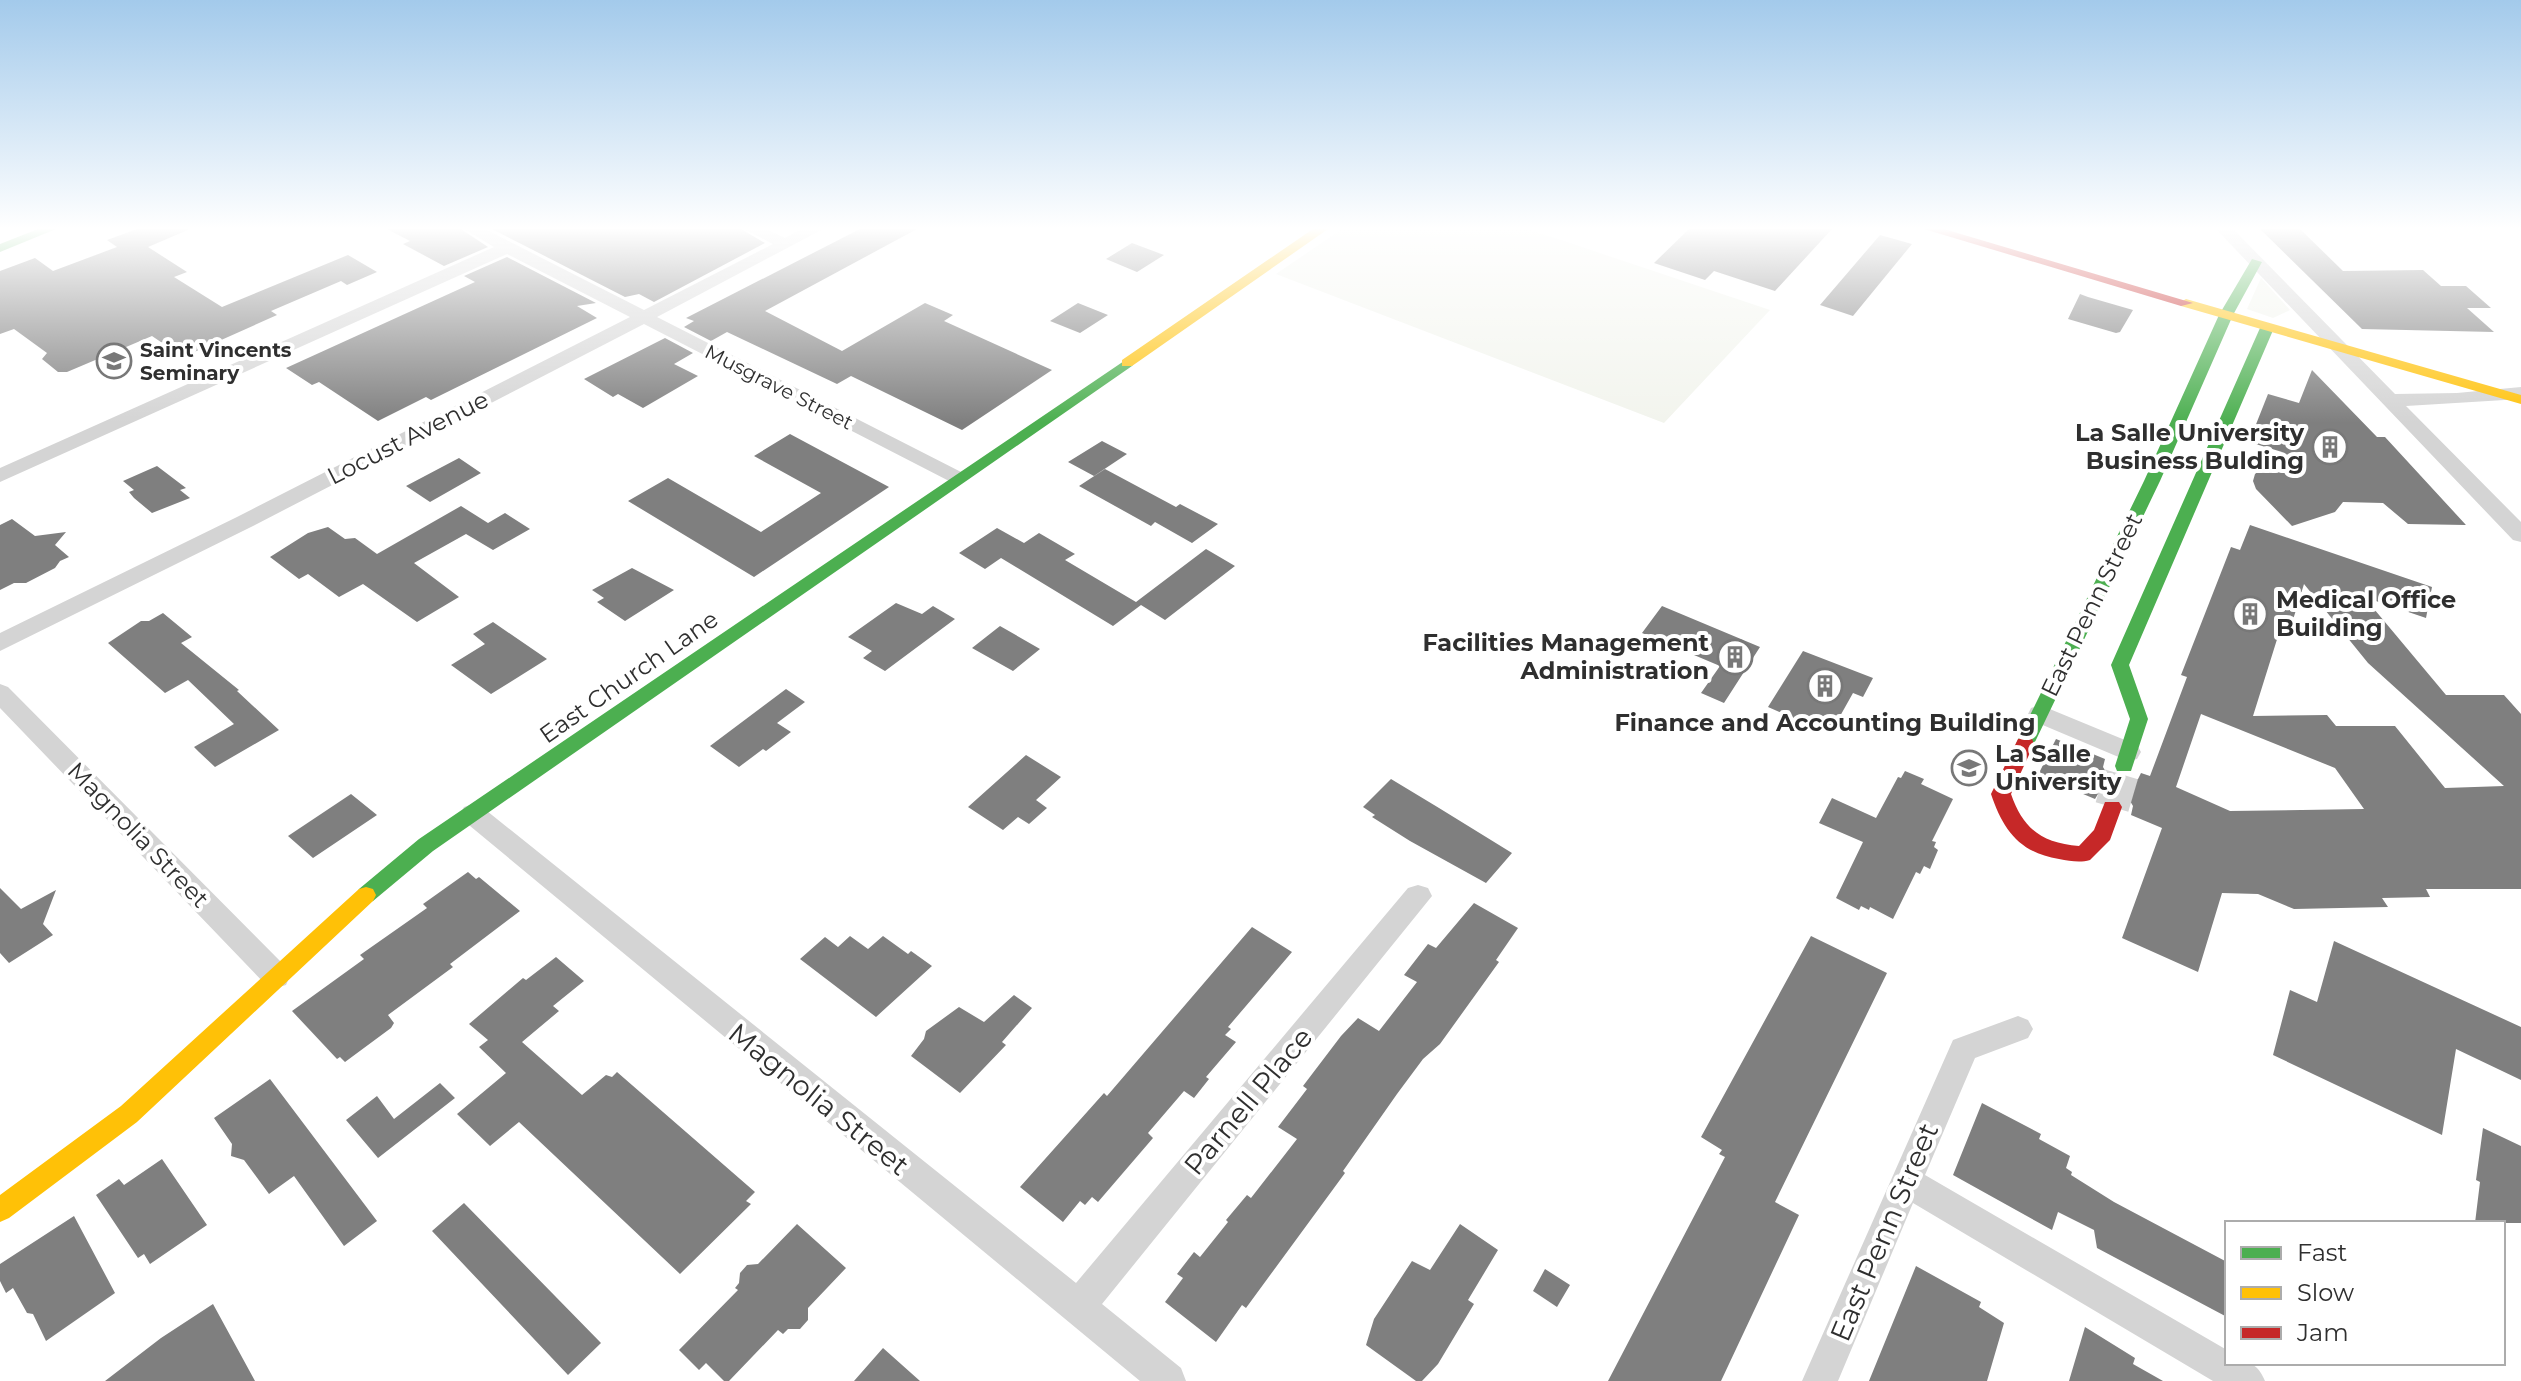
<svg xmlns="http://www.w3.org/2000/svg" width="2521" height="1381" viewBox="0 0 2521 1381" font-family="Montserrat,sans-serif">
  <style>
    .green { fill: #f2f4ed }
    .building { fill: #7f7f7f; fill-rule: evenodd }
    .lines { fill: none; stroke-linecap: round; stroke-linejoin: round }
    .secondary-tunnel { stroke: #d5d5d5; stroke-width: 34; stroke-dasharray: 34 17; stroke-linecap: butt }
    .street { fill: #d4d4d4; fill-rule: evenodd }
    .fast { fill: #4caf50; fill-rule: evenodd }
    .slow { fill: #ffc107; fill-rule: evenodd }
    .jam { fill: #c62828; fill-rule: evenodd }
    .labels { text-anchor: middle; stroke-width: 8; stroke-linejoin: round; paint-order: stroke }
    .far-poi-label { font-size: 20px; font-weight: bold; fill: #2f2f2f; stroke: #fff; text-anchor: start }
    .far-street-label { font-size: 20px; fill: #2f2f2f; stroke: #fff }
    .poi-label { font-size: 24px; font-weight: bold; fill: #2f2f2f; stroke: #fff; text-anchor: end }
    .street-label { font-size: 24px; fill: #2f2f2f; stroke: #fff }
    .near-street-label { font-size: 28px; fill: #2f2f2f; stroke: #fff }
  </style>
  <rect width="100%" height="100%" fill="#fff"/>
  <path class="green" d="M1342,229H1528L1770,310L1664,423L1276,274Z
    M2261,278L2290,310L2273,318L2247,309Z"/>
  <path class="building" d="M137,229H190L148,247L187,272L174,277L222,307L348,255L377,272L347,285L341,281L271,311L277,315L183,357L152,336L67,372H58L42,359L47,353L14,329L0,334V271L35,258L53,271L117,247L107,240Z
    M387,229H461L488,247L444,266L403,244L410,241Z
    M492,229H741L765,243L654,302L639,294L625,297Z
    M860,229H917L765,311L842,351L925,303L953,315L944,321L1052,370L962,430L851,376L837,384L727,332L711,341L684,327L694,321L686,318Z
    M1689,229H1832L1775,291L1714,271L1705,280L1654,263Z
    M2260,229H2300L2343,271L2423,270L2441,286H2466L2491,308H2467L2494,332L2362,329Z
    M1880,235L1912,244L1853,316L1820,305Z
    M1132,243L1164,255L1137,272L1106,259Z
    M507,257L596,303L577,306L597,318L431,400L426,397L378,421L319,382L312,385L286,368L475,282L464,276Z
    M2080,294L2088,297L2133,310L2120,332L2116,333L2068,319Z
    M1078,303L1108,315L1080,333L1050,321Z
    M665,338L693,353L674,364L698,376L643,408L618,394L613,397L584,379Z
    M2312,370L2377,437H2385L2466,525L2408,524L2383,503L2343,502L2335,512L2292,526L2256,489L2253,481L2255,474L2282,452L2249,442L2268,394L2299,403Z
    M790,434L889,487L754,577L628,501L668,478L761,532L821,493L754,456Z
    M1102,441L1127,454L1094,476L1068,462Z
    M459,458L481,473L430,502L406,486Z
    M157,466L186,488L180,490L190,498L152,513L134,498L129,492L134,490L123,481Z
    M1105,469L1176,507L1180,504L1218,524L1192,543L1155,522L1151,526L1079,486Z
    M461,506L488,523L505,513L530,529L493,550L466,534L414,563L459,597L417,622L363,584L339,597L308,574L299,579L270,557L308,533L328,527L345,539L355,538L377,554Z
    M12,519L35,536L66,532L55,545L69,557L60,561L55,568L26,583H14L0,590V525Z
    M2250,525L2432,587L2426,618L2364,597L2446,695H2504L2521,714V889H2426L2430,897L2382,898L2388,907L2294,909L2258,894L2222,893L2198,972L2122,938L2162,828L2131,815L2133,806L2126,794L2111,790L2098,794L2095,799L2038,775L2056,739L2105,759L2103,767L2110,779L2125,783L2138,779L2141,773L2150,776L2187,677L2181,675L2231,547L2240,550ZM2304,584L2368,663L2504,786L2445,788L2395,726H2336L2327,715L2253,716L2279,633L2288,636ZM2201,714L2335,768L2364,809L2230,811L2176,787Z
    M997,528L1024,543L1039,533L1075,554L1065,560L1136,602L1206,549L1235,566L1165,620L1141,605L1113,626L1001,558L985,569L959,553Z
    M632,568L674,590L625,621L597,602L604,598L592,590Z
    M896,603L922,614L933,606L955,619L885,671L863,658L872,651L848,637Z
    M1662,606L1760,647L1724,703L1701,693L1720,666L1642,633Z
    M163,613L192,637L181,643L239,690L237,691L279,730L215,767L199,752L194,747L234,724L188,680L165,693L108,643L141,621H149Z
    M493,622L547,659L491,694L451,665L485,644L473,634Z
    M1000,626L1040,649L1013,671L972,648Z
    M1803,651L1873,678L1863,697L1853,693L1830,734L1768,707Z
    M786,689L805,702L777,723L791,732L766,751L763,749L739,767L710,746Z
    M1026,755L1061,777L1036,800L1047,808L1029,824L1018,817L1003,830L968,807Z
    M1905,771L1924,779L1921,784L1953,799L1932,841L1936,842L1934,847L1938,850L1930,869L1924,866L1920,874L1916,872L1893,919L1870,907L1869,910L1861,906L1859,910L1836,898L1863,842L1819,823L1832,798L1876,818L1898,777L1901,778Z
    M1391,779L1439,808L1512,853L1486,883L1410,841L1372,817L1375,815L1363,807Z
    M351,794L377,815L313,858L288,836Z
    M468,872L476,879L479,877L520,911L450,964L453,967L388,1015L394,1023L391,1028L345,1062L340,1057L337,1059L292,1011L364,959L360,955L427,908L423,904Z
    M0,888L21,909L56,890L43,924L53,935L9,963L0,953Z
    M1474,903L1518,928L1496,960L1499,962L1440,1044L1423,1059L1397,1094L1343,1171L1345,1173L1246,1308L1242,1305L1216,1342L1165,1302L1183,1278L1177,1274L1194,1252L1200,1257L1228,1222L1226,1220L1247,1195L1251,1198L1297,1139L1278,1127L1307,1089L1303,1086L1341,1036L1358,1018L1379,1031L1417,982L1404,975L1428,944L1436,948Z
    M1252,927L1292,952L1228,1027L1231,1029L1225,1035L1236,1042L1206,1077L1209,1079L1194,1098L1184,1091L1148,1133L1153,1138L1098,1202L1092,1197L1085,1205L1080,1201L1063,1222L1020,1187L1104,1093L1107,1096Z
    M850,936L868,949L883,936L908,954L911,951L932,966L876,1017L800,959L825,937L838,947Z
    M1811,936L1887,973L1775,1202L1799,1215L1721,1381H1608L1725,1157L1719,1154L1722,1150L1701,1137Z
    M2334,941L2521,1027V1080L2456,1049L2442,1135L2273,1055L2290,990L2317,1002Z
    M556,957L584,981L553,1006L559,1011L522,1042L582,1095L606,1075L612,1077L617,1072L755,1192L746,1201L751,1204L680,1274L519,1122L490,1146L457,1114L506,1073L479,1047L488,1040L469,1024L523,978L526,980Z
    M1014,995L1032,1008L1002,1042L1006,1045L960,1093L911,1056L924,1039L926,1031L959,1007L984,1022Z
    M270,1079L377,1221L344,1246L294,1176L269,1194L244,1160L231,1156L232,1144L214,1118Z
    M440,1083L455,1098L378,1158L346,1120L377,1096L394,1119Z
    M1982,1103L2041,1134L2039,1139L2070,1156L2066,1168L2072,1172L2071,1175L2114,1202L2227,1262V1317L2097,1248L2094,1230L2058,1212L2052,1230L1953,1175Z
    M2483,1128L2521,1146V1223H2475L2480,1182L2476,1180Z
    M162,1159L207,1225L150,1264L144,1254L138,1258L96,1195L119,1179L124,1185Z
    M464,1203L601,1343L568,1375L432,1231Z
    M74,1216L115,1293L46,1341L33,1314L27,1313L13,1288L6,1293L0,1281V1264Z
    M797,1224L846,1268L808,1308V1320L800,1329H788L783,1334L778,1330L729,1381H724L706,1363L699,1370L679,1350L738,1290L735,1288L739,1283L740,1273L747,1265L758,1264Z
    M1460,1224L1498,1250L1468,1300L1474,1304L1438,1364L1422,1381H1416L1366,1345L1374,1319L1412,1261L1430,1270Z
    M1916,1266L1981,1302L1979,1307L2004,1323L1987,1381H1869Z
    M1545,1269L1570,1285L1557,1307L1533,1291Z
    M213,1304L255,1381H105L161,1338Z
    M2085,1327L2135,1358L2133,1364L2163,1381H2069Z
    M883,1348L920,1381H854Z"/>
  <g class="lines">
    <path class="secondary-tunnel" d="M2112,807L2124,766"/>
    <path class="street" d="M464,229H485L644,310L773,244L744,229H766L785,238L802,229H823L657,317L965,474L968,478L958,484L951,482L644,324L251,527L0,651V633L237,517L630,317L507,254L0,482V468L494,247Z
      M2216,229H2233L2395,394L2457,393L2521,387V399L2406,406L2521,522V542L2513,540Z
      M0,684L8,687L286,967L290,976L286,985L276,988L266,985L0,708Z
      M2040,705L2137,745L2141,752L2137,759L2128,761L2031,720L2028,714L2031,708Z
      M473,804L482,807L1076,1283L1408,888L1418,885L1428,888L1432,896L1102,1304L1181,1368L1186,1381H1140L464,821L460,814L464,807Z
      M2018,1016L2028,1020L2033,1029L2028,1038L1975,1058L1925,1175L2227,1350V1363C2248,1363 2256,1360 2265,1381H2213L1913,1203L1838,1381H1802L1953,1040Z"/>
    <path class="fast" d="M38,229H56L0,252V244Z
      M2252,259L2262,262L2233,315L2160,481L2034,744L2032,749H2018L2016,744L2144,481L2219,315Z
      M2267,324L2274,328L2129,665L2148,719L2131,771H2117L2115,766L2130,719L2111,665L2260,328Z
      M1127,359L1134,363L1132,366L433,851L373,901L366,903L359,901L356,895L359,889L419,839Z"/>
    <path class="slow" d="M1313,229H1328L1132,366H1122V360Z
      M2186,299L2521,395V404L2181,306L2179,303Z
      M366,887L373,889L376,895L373,901L137,1122L9,1218L0,1222V1195L121,1106L359,889Z"/>
    <path class="jam" d="M1924,229H1944L2193,303L2181,306Z
      M2025,737L2032,739L2034,744L2011,794C2023,829 2042,843 2079,846L2094,830L2105,802H2119L2122,807L2110,840L2090,860C2080,863 2070,861 2059,859C2020,853 2003,830 1991,794L2018,739Z"/>
  </g>
  <linearGradient id="sky" x2="0" y2="1"><stop stop-color="#a3caeb"/><stop offset="0.54" stop-color="#fff"/><stop offset="1" stop-color="#fff" stop-opacity="0"/></linearGradient>
  <rect width="2521" height="423" fill="url(#sky)"/>
  <defs>
    <g id="school-ring" transform="scale(1.8)"><circle r="9.5" fill="#fff" stroke="#787878" stroke-width="1.5"/><path d="M0-5L7-2L0 1L-7-2ZM-4 1L0 2.5L4 1V4Q0 6-4 4Z" fill="#787878"/></g>
    <g id="building-ring" transform="scale(1.8)"><circle r="9.5" fill="#fff" stroke="#787878" stroke-width="1.5"/><path d="M-4-6H4V6H1V3H-1V6H-4ZM-2.5-4.3h1.7v1.8h-1.7ZM.8-4.3h1.7v1.8H.8ZM-2.5-1h1.7V.8h-1.7ZM.8-1h1.7V.8H.8Z" fill="#787878"/></g>
    <g id="university-ring" transform="scale(1.8)"><circle r="9.5" fill="#fff" stroke="#787878" stroke-width="1.5"/><path d="M0-5L7-2L0 1L-7-2ZM-4 1L0 2.5L4 1V4Q0 6-4 4Z" fill="#787878"/></g>
  </defs>
  <g fill-rule="evenodd">
    <use href="#school-ring" x="114" y="361"/>
    <use href="#building-ring" x="2330" y="447"/>
    <use href="#building-ring" x="2250" y="614"/>
    <use href="#building-ring" x="1735" y="657"/>
    <use href="#building-ring" x="1825" y="686"/>
    <use href="#university-ring" x="1969" y="768"/>
  </g>
  <g class="labels">
    <g class="far-poi-label">
      <text x="140" y="357">Saint Vincents<tspan x="140" dy="23">Seminary</tspan></text>
    </g>
    <g class="far-street-label">
      <text transform="translate(779 387) rotate(27)" y="7">Musgrave Street</text>
    </g>
    <g class="poi-label">
      <text x="2304" y="441">La Salle University<tspan x="2304" dy="28">Business Bulding</tspan></text>
      <text x="2276" y="608" text-anchor="start">Medical Office<tspan x="2276" dy="28">Building</tspan></text>
      <text x="1709" y="651">Facilities Management<tspan x="1709" dy="28">Administration</tspan></text>
      <text x="1825" y="731" text-anchor="middle">Finance and Accounting Building</text>
      <text x="1995" y="762" text-anchor="start">La Salle<tspan x="1995" dy="28">University</tspan></text>
    </g>
    <g class="street-label">
      <text transform="translate(408 438) rotate(-27)" y="8">Locust Avenue</text>
      <text transform="translate(2092 605) rotate(-64)" y="8">East Penn Street</text>
      <text transform="translate(629 677) rotate(-35)" y="8">East Church Lane</text>
      <text transform="translate(138 835) rotate(46)" y="8">Magnolia Street</text>
    </g>
    <g class="near-street-label">
      <text transform="translate(819 1099) rotate(39)" y="10">Magnolia Street</text>
      <text transform="translate(1248 1101) rotate(-50)" y="10">Parnell Place</text>
      <text transform="translate(1884 1232) rotate(-67)" y="10">East Penn Street</text>
    </g>
  </g>
  <rect x="2225" y="1221" width="280" height="144" fill="#ffffff" stroke="#acacac" stroke-width="2"/>
  <rect x="2241" y="1247" width="40" height="12" fill="#4caf50" stroke="#acacac" stroke-width="2"/>
  <text x="2297" y="1261" font-size="24" fill="#2f2f2f">Fast</text>
  <rect x="2241" y="1287" width="40" height="12" fill="#ffc107" stroke="#acacac" stroke-width="2"/>
  <text x="2297" y="1301" font-size="24" fill="#2f2f2f">Slow</text>
  <rect x="2241" y="1327" width="40" height="12" fill="#c62828" stroke="#acacac" stroke-width="2"/>
  <text x="2297" y="1341" font-size="24" fill="#2f2f2f">Jam</text>
</svg>
